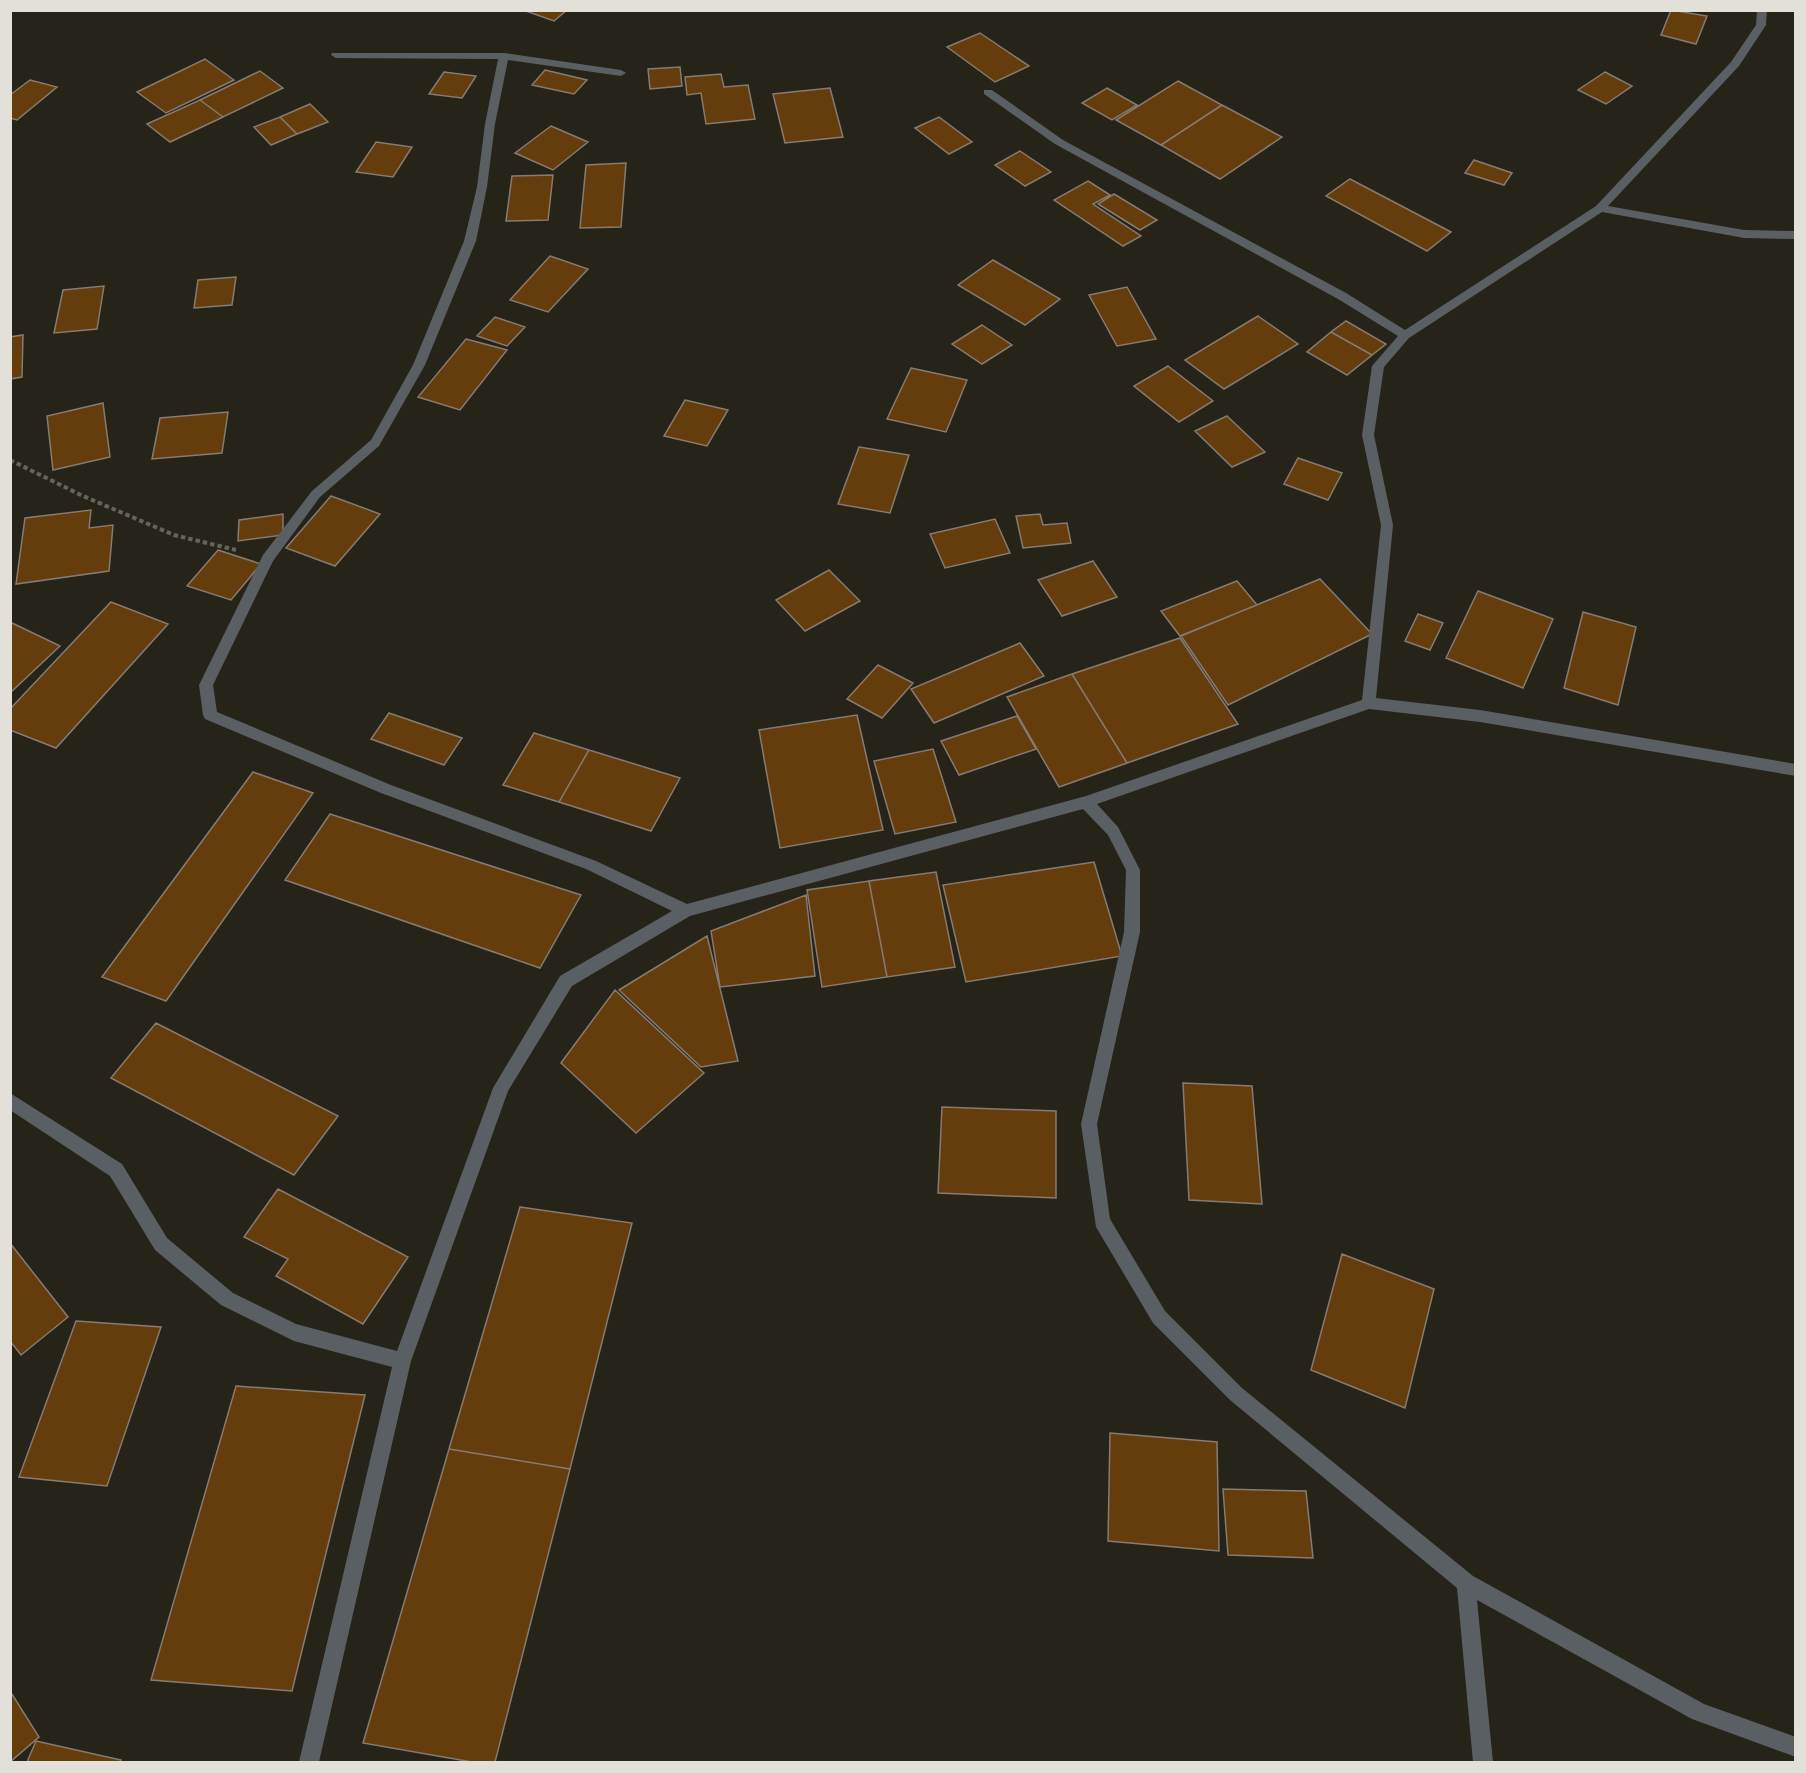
<svg xmlns="http://www.w3.org/2000/svg" width="1806" height="1773" viewBox="0 0 1806 1773" font-family="'Titillium Web',sans-serif">
  <style>
    .building { fill: #653c0b; stroke: #867b72; stroke-width: 1.5 }
    .lines { fill: none; stroke-linecap: round; stroke-linejoin: round }
    .path { stroke: #66635a; stroke-width: 4; stroke-dasharray: 4.5 3; stroke-linecap: butt }
    .minor { fill: #595f62; fill-rule: evenodd }
  </style>
  <rect width="100%" height="100%" fill="#262319"/>
  <path class="building" d="M523,10H567L554,21Z
    M1671,10L1707,16L1696,44L1661,35Z
    M980,33L1029,66L995,82L947,47Z
    M205,59L234,80L166,113L137,92Z
    M680,67L682,86L650,89L648,69Z
    M545,70L587,80L574,94L532,85Z
    M260,71L283,88L223,117L200,100Z
    M444,72L476,76L462,98L429,94Z
    M1605,72L1632,86L1606,104L1578,90Z
    M721,74L724,87L748,85L755,119L706,124L701,93L687,95L685,77Z
    M30,80L57,87L17,120L10,118V95Z
    M1178,81L1222,105L1161,145L1116,120Z
    M830,88L843,137L785,143L773,94Z
    M1107,88L1137,105L1112,120L1082,103Z
    M200,100L223,117L170,142L147,124Z
    M310,104L328,122L297,134L280,117Z
    M1222,105L1282,137L1220,179L1161,145Z
    M280,117L297,134L271,145L254,127Z
    M939,117L972,142L949,154L915,128Z
    M551,126L588,142L553,170L515,153Z
    M376,142L412,147L393,177L356,172Z
    M1020,151L1051,172L1025,186L995,165Z
    M1474,160L1512,173L1504,185L1465,173Z
    M626,163L621,227L580,228L586,165Z
    M553,175L548,220L506,221L512,176Z
    M1350,179L1451,232L1427,251L1326,196Z
    M1088,181L1110,195L1093,204L1141,236L1123,246L1054,200Z
    M1114,194L1157,220L1140,230L1098,204Z
    M550,256L588,269L548,312L510,300Z
    M993,260L1060,299L1025,325L958,285Z
    M236,277L232,305L194,308L198,280Z
    M104,286L97,329L54,333L63,290Z
    M1127,287L1156,339L1117,346L1089,295Z
    M1258,316L1298,344L1224,389L1185,360Z
    M495,317L525,327L507,346L477,336Z
    M1346,321L1386,344L1372,355L1331,332Z
    M982,325L1012,345L982,364L952,344Z
    M1331,332L1372,355L1347,375L1307,352Z
    M23,335L22,377L10,379V337Z
    M466,339L507,350L460,410L418,397Z
    M1168,366L1213,401L1179,422L1134,386Z
    M911,368L967,380L946,432L887,419Z
    M685,400L728,410L707,446L664,436Z
    M103,403L110,457L53,470L47,416Z
    M228,412L222,453L152,459L160,418Z
    M1227,416L1265,452L1232,467L1195,431Z
    M859,447L909,455L890,513L838,504Z
    M1298,458L1342,473L1328,500L1284,484Z
    M331,496L380,514L335,566L286,548Z
    M91,510L89,528L113,525L109,571L16,584L25,518Z
    M283,514V535L238,541L239,520Z
    M1040,514L1043,525L1067,523L1071,543L1023,548L1016,516Z
    M995,519L1010,553L945,568L930,534Z
    M218,550L261,564L231,600L187,586Z
    M1093,561L1117,597L1062,616L1038,580Z
    M829,570L860,601L805,631L776,600Z
    M1320,579L1372,634L1228,705L1181,636Z
    M1237,581L1257,605L1180,636L1161,611Z
    M1478,591L1553,619L1523,688L1446,658Z
    M111,602L168,624L56,748L10,730V709Z
    M1583,612L1636,627L1618,705L1564,688Z
    M1418,614L1443,623L1430,650L1405,641Z
    M10,622L60,646L10,693Z
    M1180,638L1238,724L1127,763L1072,674Z
    M1020,643L1044,676L934,723L911,689Z
    M878,665L913,683L882,718L847,699Z
    M1072,674L1127,763L1059,787L1007,697Z
    M389,713L462,738L444,765L371,739Z
    M857,715L883,830L780,848L759,730Z
    M1017,716L1036,749L959,775L941,741Z
    M534,733L589,750L559,802L503,785Z
    M933,749L956,822L895,834L874,761Z
    M589,750L680,778L651,831L559,802Z
    M253,772L313,793L166,1001L102,977Z
    M330,814L581,895L540,968L285,880Z
    M1094,862L1122,956L966,982L943,885Z
    M936,872L955,967L887,977L869,881Z
    M869,881L887,977L822,987L807,890Z
    M806,895L815,976L720,987L711,931Z
    M707,936L738,1061L701,1067L619,990Z
    M615,990L704,1073L636,1133L561,1063Z
    M156,1023L338,1116L294,1175L111,1078Z
    M1183,1083L1252,1086L1262,1204L1189,1200Z
    M942,1107L1056,1111V1198L938,1193Z
    M278,1189L408,1257L363,1324L276,1276L288,1259L244,1237Z
    M520,1207L632,1223L570,1469L449,1449Z
    M10,1243L68,1317L21,1355L10,1341Z
    M1342,1254L1434,1289L1405,1408L1311,1370Z
    M76,1321L161,1327L107,1486L19,1477Z
    M236,1386L365,1395L292,1691L151,1680Z
    M1110,1433L1217,1442L1219,1551L1108,1541Z
    M449,1449L570,1469L495,1762H472L363,1743Z
    M1223,1489L1306,1491L1313,1558L1228,1555Z
    M10,1691L39,1737L10,1762Z
    M36,1741L121,1760L120,1762H27Z"/>
  <g class="lines">
    <path class="path" d="M10,460L83,496L174,535L236,550"/>
    <path class="minor" d="M1757,10H1767L1766,25L1739,66L1608,206L1744,230L1796,231V239L1744,238L1602,212L1409,338L1384,367L1374,435L1393,525L1376,698L1480,710L1796,764V776L1480,722L1369,709L1097,804L1118,827L1140,870V932L1097,1124L1110,1219L1165,1311L1242,1388L1473,1576L1704,1704L1796,1737V1757L1692,1719L1477,1600L1493,1762H1473L1457,1588L1230,1400L1153,1323L1096,1227L1081,1124L1124,932L1126,870L1108,835L1083,809L690,916L572,986L508,1091L411,1361L319,1762H299L392,1367L294,1341L221,1305L155,1250L110,1176L10,1110V1093L122,1164L167,1238L233,1293L296,1324L397,1351L493,1088L560,976L672,911L586,869L381,793L205,719L203,715L199,685L263,555L312,491L371,440L413,365L464,241L477,187L485,124L498,59L336,58L331,55L332,53H504L621,70L626,73L621,76L508,60L495,124L487,187L476,241L425,365L379,446L320,497L273,561L213,685L217,712L391,785L596,861L687,904L1086,796L1362,700L1381,525L1362,435L1372,366L1398,336L1338,299L1055,144L984,94V90H992L1063,140L1346,293L1405,330L1596,206L1731,62L1756,25Z"/>
  </g>
  <rect width="1806" height="1773" fill="none" stroke="#e3e0d9" stroke-width="24"/>
</svg>
